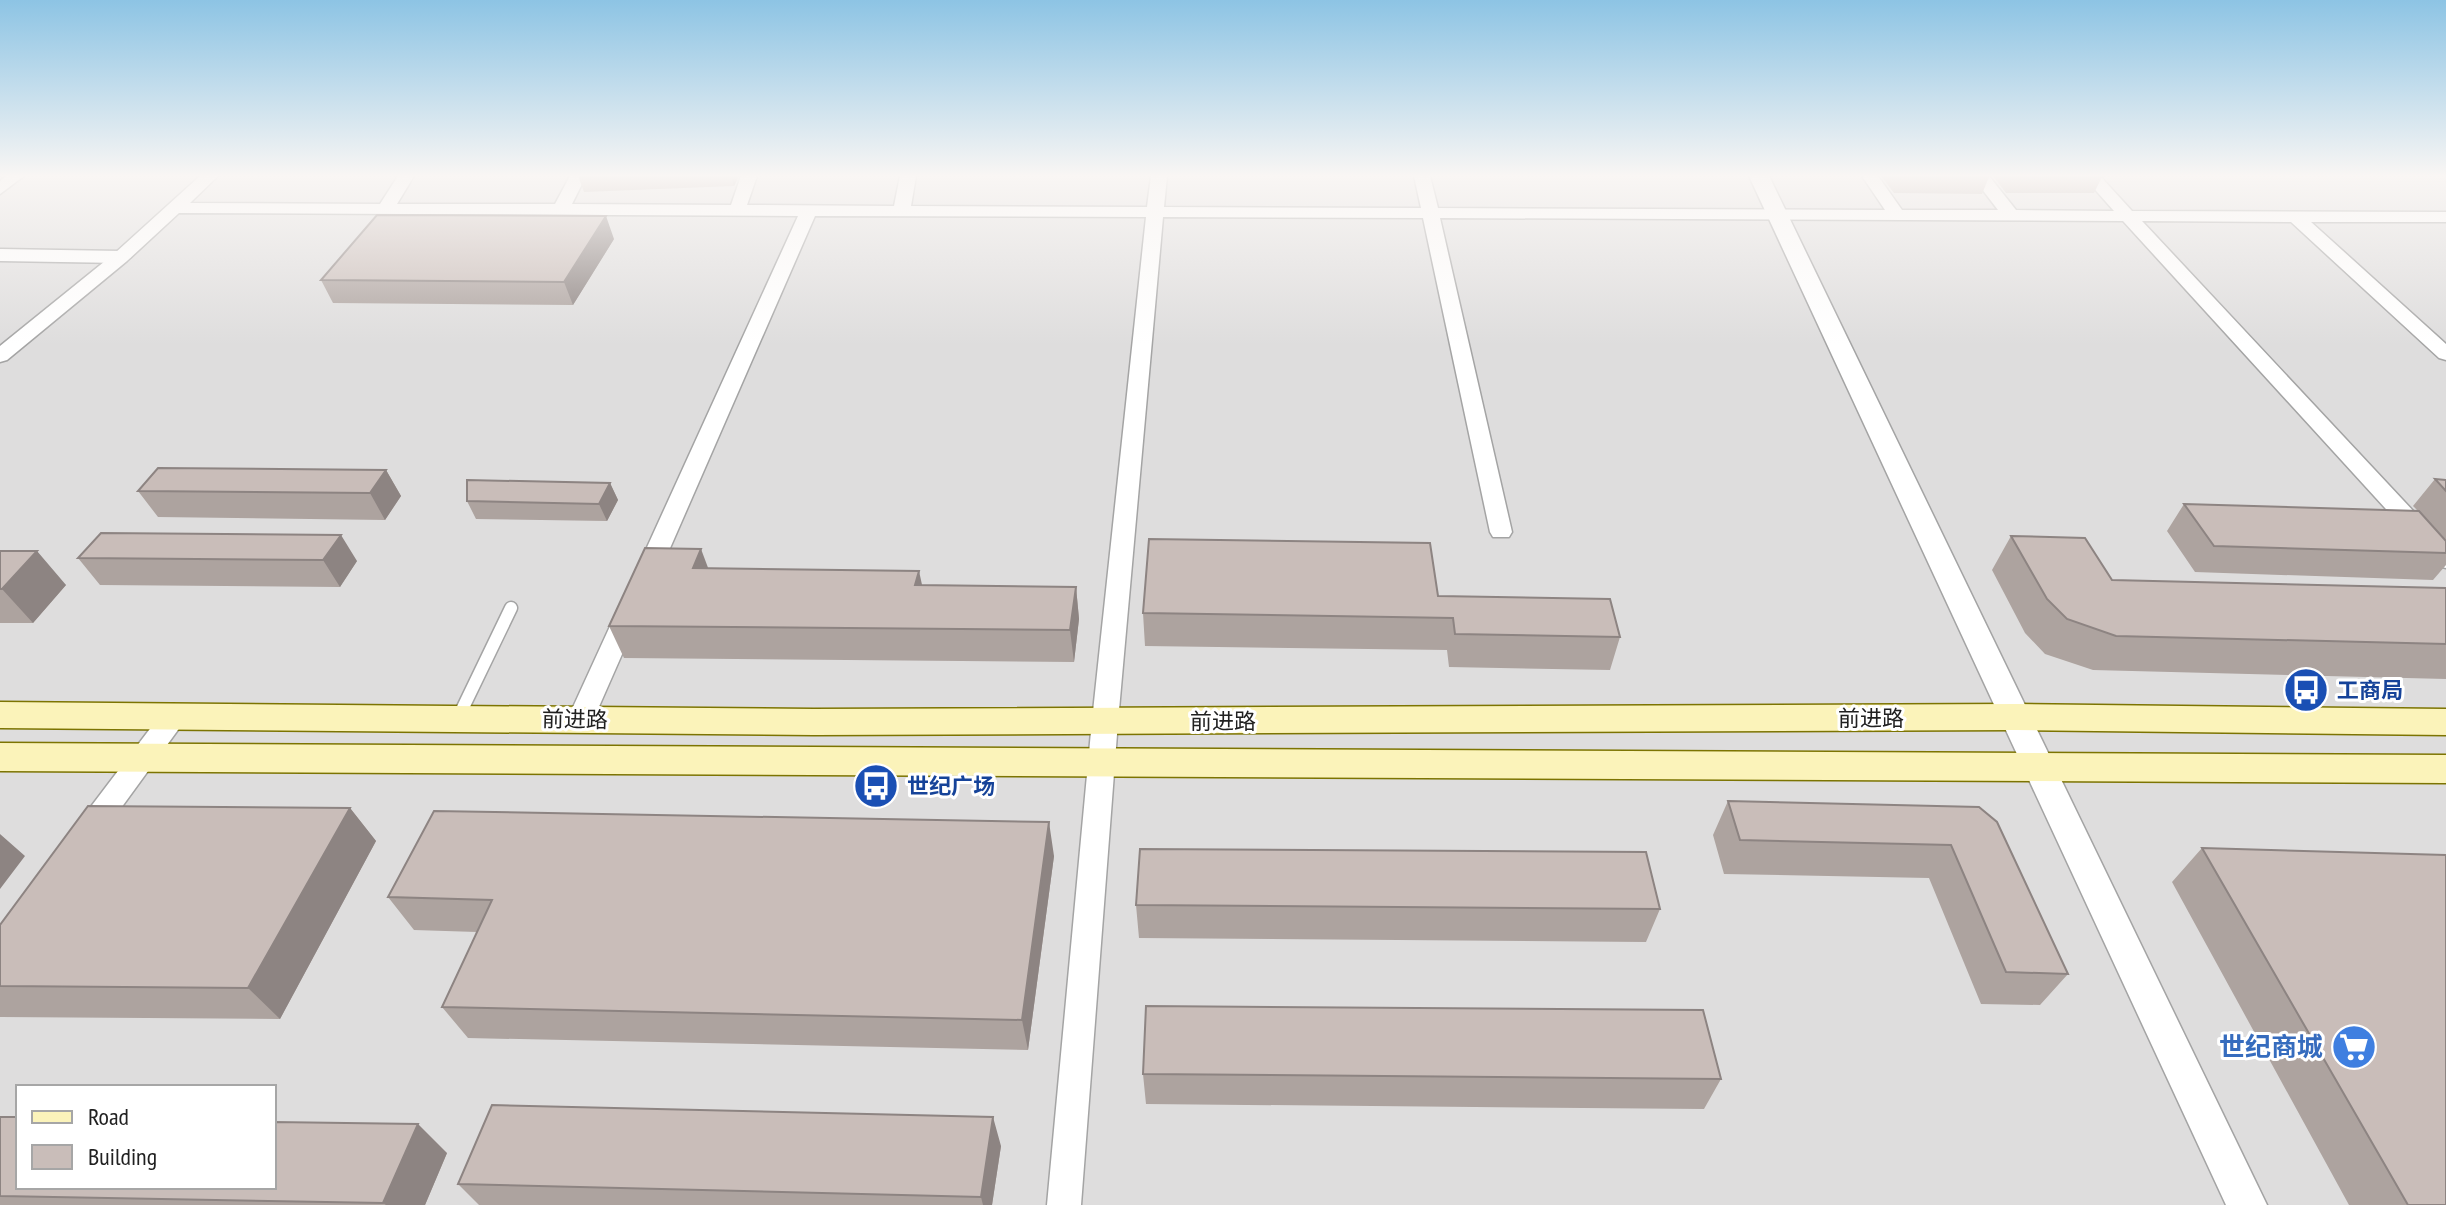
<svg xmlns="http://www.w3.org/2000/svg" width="2446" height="1205" viewBox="0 0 2446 1205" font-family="'PT Sans Narrow','Noto Sans SC',sans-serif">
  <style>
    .residential { fill: #dedddd; fill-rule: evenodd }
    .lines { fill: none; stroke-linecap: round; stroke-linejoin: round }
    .service-casing { stroke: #a4a4a4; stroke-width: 15 }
    .minor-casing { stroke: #a4a4a4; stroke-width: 3 }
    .tertiary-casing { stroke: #a4a4a4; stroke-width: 3 }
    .secondary-casing { stroke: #7c7402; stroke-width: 3 }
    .service { stroke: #fff; stroke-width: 12 }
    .minor { fill: #fff; fill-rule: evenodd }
    .tertiary { fill: #fff; fill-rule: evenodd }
    .secondary { fill: #fbf3ba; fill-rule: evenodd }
    .wall { fill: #ada39f }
    .shaded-wall { fill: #8d8482 }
    .building { fill: #c9bdb9; stroke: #8d8482; stroke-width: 2 }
    .labels { text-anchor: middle; stroke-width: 6; stroke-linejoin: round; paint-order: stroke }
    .transit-label { font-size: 22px; font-weight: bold; fill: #164399; stroke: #fff; text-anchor: start }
    .street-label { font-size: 22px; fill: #202020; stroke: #fff }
    .near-shop-label { font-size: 26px; font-weight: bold; fill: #366cbe; stroke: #fff; text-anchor: end }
  </style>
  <rect width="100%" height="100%" fill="#f1ece6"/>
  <path class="residential" d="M0,176H2446V1205H0ZM18,1087H274V1187H18Z"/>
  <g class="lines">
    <g class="service-casing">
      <path id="service" d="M458,718L511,608"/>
    </g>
    <g class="minor-casing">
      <path id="minor" d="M6,176H24L0,194V181Z
        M200,176H218L190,203L380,204L398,176H414L397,204H555L570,176H586L572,204L731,205L741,176H757L747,205L894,206L900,176H916L911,206L1147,207L1151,176H1167L1164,207L1421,208L1414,176H1430L1438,208L1885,210L1862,176H1878L1902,210H1998L1972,176H1989L2016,210L2114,211L2083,176H2100L2132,211L2446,212V222H2311L2446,344V360L2439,358L2291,222L2142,221L2446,546V568L2438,566L2123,221L1440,218L1512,532L1509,537H1493L1490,532L1423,218L1163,217L1118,721L1081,1205H1047L1092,721L1146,217L815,216L657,578L653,584H637L633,578L798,216L179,213L127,261L7,360L0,362V346L115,253Z
        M629,602L638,605L641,611L594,718L590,725L581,728L572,725L568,718L617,611L620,605Z
        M174,706L183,709L187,716L183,723L97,841L87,845L77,841L73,833L77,825L165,709Z"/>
    </g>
    <g class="tertiary-casing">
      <path id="tertiary" d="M1749,176H1769L2267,1205H2226Z
        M0,249L121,251L131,257L121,263L0,261Z"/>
    </g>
    <g class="secondary-casing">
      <path id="secondary" d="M0,702L814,709L2016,704L2446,709V735L2016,730L814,735L0,728Z
        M0,743L2446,755V783L0,771Z"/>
    </g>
    <use href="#service" class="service"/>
    <use href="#minor" class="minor"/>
    <use href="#tertiary" class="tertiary"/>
    <use href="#secondary" class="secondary"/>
  </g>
  <path class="wall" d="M578,176H739L734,186L584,192Z
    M1881,176H1987L1989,177L1982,194L1894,193Z
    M1993,176H2101L2102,177L2094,193H2006Z
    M614,239L573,305L333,303L321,280Z
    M386,470L401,496L385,520L158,517L138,491Z
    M2435,479L2446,480V565L2433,580L2195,572L2167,531L2184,504L2418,511L2413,506Z
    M610,483L618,500L607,521L476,519L467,501Z
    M101,533L357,561L340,587L100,585L78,558Z
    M2011,536L2112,580L2446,588V679L2093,670L2045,654L2025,633L1992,570Z
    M0,551L66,585L33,623H0Z
    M922,585L1076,587L1079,619L1074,662L624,658L609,626Z
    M1438,596L1620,637L1610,670L1449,667L1447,650L1145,646L1143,613Z
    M1728,801L1979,807L2068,974L2040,1005L1981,1004L1929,878L1724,874L1713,835Z
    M350,808L376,841L280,1019L0,1017V925Z
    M2202,848L2446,1205H2349L2172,882Z
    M1054,856L1028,1050L468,1038L442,1007L477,932L414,930L388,897Z
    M1136,905L1660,909L1646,942L1139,938Z
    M1143,1074L1721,1079L1704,1109L1146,1104Z
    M0,1117L447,1153L425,1205H0Z
    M1001,1146L992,1205H479L458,1184Z"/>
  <path class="shaded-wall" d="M731,176H739L734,186Z
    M606,216L614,239L573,305L564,282Z
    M386,470L401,496L385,520L370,493Z
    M610,483L618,500L607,521L599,504Z
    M341,535L357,561L340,587L323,560Z
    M701,549L713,581L693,568Z
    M37,551L66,585L33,623L2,589Z
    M919,571L926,603L915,585Z
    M1076,587L1079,619L1074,662L1070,630Z
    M350,808L376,841L280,1019L248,988Z
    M1049,822L1054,856L1028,1050L1022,1020Z
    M0,834L25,856L0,889Z
    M993,1117L1001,1146L992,1205H983L981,1197Z
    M418,1124L447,1153L425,1205H386L383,1203Z"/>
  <path class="building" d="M1899,176H1987L1989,177H1900Z
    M2013,176H2101L2102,177Z
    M377,215L606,216L564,282L321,280Z
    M158,468L386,470L370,493L138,491Z
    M2435,479L2446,480V491Z
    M467,480L610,483L599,504L467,501Z
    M2184,504L2419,511L2446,541V553L2214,546Z
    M101,533L341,535L323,560L78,558Z
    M2011,536L2085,538L2112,580L2446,588V644L2116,636L2067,619L2047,599Z
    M1149,539L1430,543L1438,596L1610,599L1620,637L1455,634L1453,618L1143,613Z
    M645,548L701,549L693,568L919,571L915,585L1076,587L1070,630L609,626Z
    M0,551H37L2,589H0Z
    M1728,801L1979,807L1997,822L2068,974L2006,972L1951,845L1740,840Z
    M88,806L350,808L248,988L0,986V925Z
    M434,811L1049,822L1022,1020L442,1007L492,900L388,897Z
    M2202,848L2446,855V1205H2408Z
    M1140,849L1646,852L1660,909L1136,905Z
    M1146,1006L1703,1010L1721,1079L1143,1074Z
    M492,1105L993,1117L981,1197L458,1184Z
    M0,1117H18V1187H274V1122L418,1124L383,1203L0,1196Z"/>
  <linearGradient id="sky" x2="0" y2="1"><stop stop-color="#8dc4e4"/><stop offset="0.51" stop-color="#f9f6f4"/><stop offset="1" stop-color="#f9f6f4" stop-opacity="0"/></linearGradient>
  <rect width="2446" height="345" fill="url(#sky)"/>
  <defs>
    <g id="bus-disc" transform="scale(2.3)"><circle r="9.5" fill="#1a4fb4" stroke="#fff"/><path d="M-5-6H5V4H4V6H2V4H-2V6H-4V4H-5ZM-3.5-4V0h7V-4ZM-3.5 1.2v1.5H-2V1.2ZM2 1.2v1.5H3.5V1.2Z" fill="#fff"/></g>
    <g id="supermarket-disc" transform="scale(2.3)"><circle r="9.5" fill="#3f7fe0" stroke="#fff"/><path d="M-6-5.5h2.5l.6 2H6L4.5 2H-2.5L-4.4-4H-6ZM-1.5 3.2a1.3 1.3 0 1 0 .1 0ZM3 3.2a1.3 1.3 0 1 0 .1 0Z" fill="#fff"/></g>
  </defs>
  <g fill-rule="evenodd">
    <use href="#bus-disc" x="2306" y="690"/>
    <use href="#bus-disc" x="876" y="786"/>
    <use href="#supermarket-disc" x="2354" y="1047"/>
  </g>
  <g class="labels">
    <g class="transit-label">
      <text x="2337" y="698">工商局</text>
      <text x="907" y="794">世纪广场</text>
    </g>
    <g class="street-label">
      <text x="1871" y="726">前进路</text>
      <text transform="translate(575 719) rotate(1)" y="8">前进路</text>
      <text x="1223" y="729">前进路</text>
    </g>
    <g class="near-shop-label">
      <text x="2323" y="1056">世纪商城</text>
    </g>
  </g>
  <rect x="16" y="1085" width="260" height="104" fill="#ffffff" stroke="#a6a6a6" stroke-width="2"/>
  <rect x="32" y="1111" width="40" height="12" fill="#fbf3ba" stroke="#a6a6a6" stroke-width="2"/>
  <text x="88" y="1125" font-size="24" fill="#202020">Road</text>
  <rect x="32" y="1145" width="40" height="24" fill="#c9bdb9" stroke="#a6a6a6" stroke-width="2"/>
  <text x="88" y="1165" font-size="24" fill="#202020">Building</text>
</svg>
